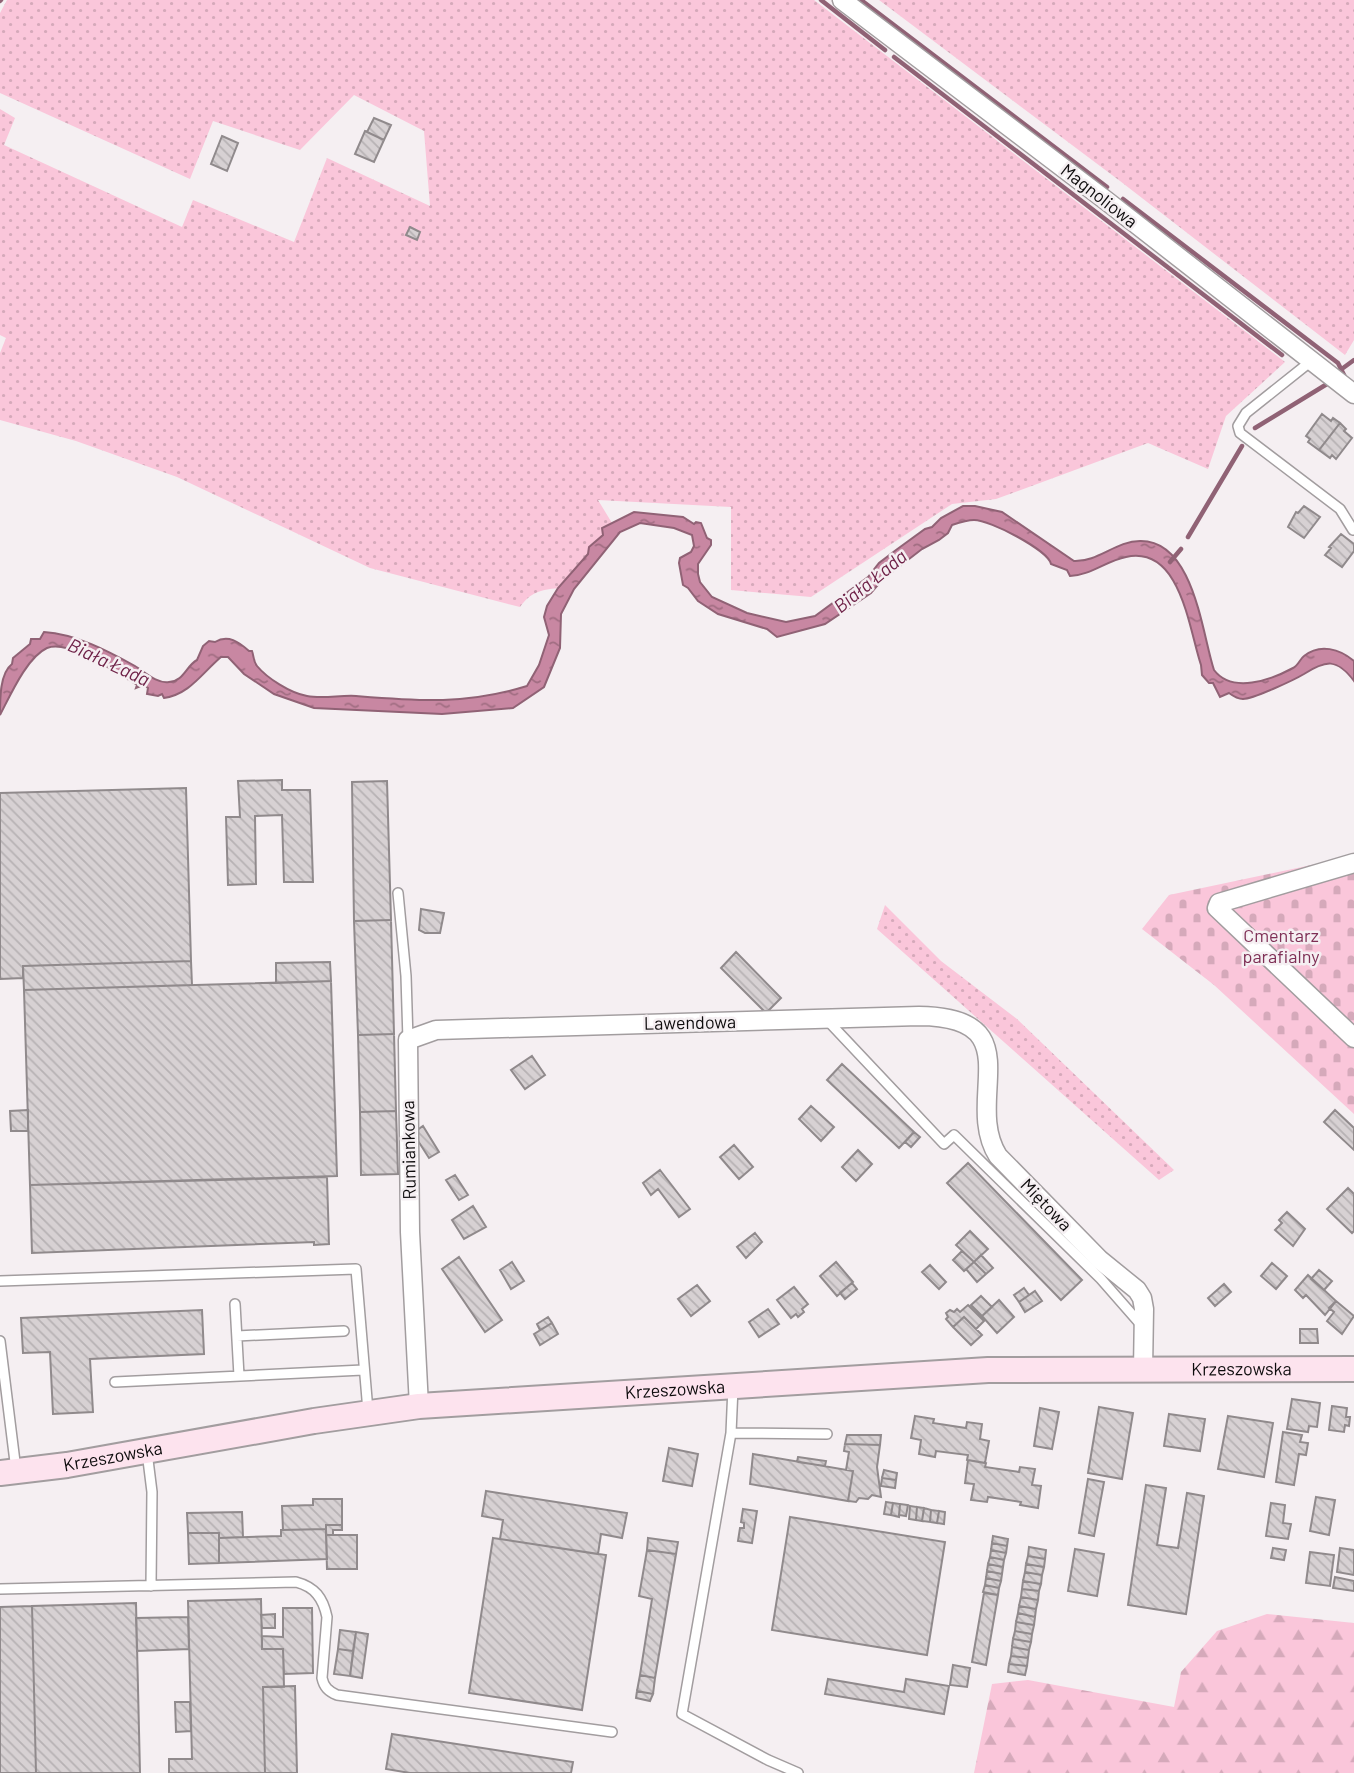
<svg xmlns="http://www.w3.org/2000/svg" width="1354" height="1773" viewBox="0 0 1354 1773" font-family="Barlow,sans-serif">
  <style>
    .grass { fill: url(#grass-dots) }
    .forest { fill: url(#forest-firs) }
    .cemetery { fill: url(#cemetery-stones) }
    .water { fill: url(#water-ripples); stroke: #906275; stroke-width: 2 }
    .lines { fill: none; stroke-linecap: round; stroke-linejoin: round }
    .stream { stroke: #906275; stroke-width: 4.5 }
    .building { fill: url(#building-back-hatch); stroke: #908a8c; stroke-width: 2 }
    .lane-casing { stroke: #a29d9f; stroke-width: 12 }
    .street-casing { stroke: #a29d9f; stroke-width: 21 }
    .secondary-casing { stroke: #a29d9f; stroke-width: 28 }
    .lane { stroke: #fff; stroke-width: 9 }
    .street { stroke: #fff; stroke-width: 18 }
    .secondary { stroke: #fde3ee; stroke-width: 24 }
    .labels { text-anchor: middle; stroke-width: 5; stroke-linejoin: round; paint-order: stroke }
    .street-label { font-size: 18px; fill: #0d0b0c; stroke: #f5eff2 }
    .park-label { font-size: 18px; fill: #7e2f55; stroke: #f5eff2 }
    .water-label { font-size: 19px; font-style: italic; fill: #6e2147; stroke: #f5eff2 }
  </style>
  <defs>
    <pattern id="grass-dots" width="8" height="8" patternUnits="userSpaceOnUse" patternTransform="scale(1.75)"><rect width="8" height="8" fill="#fac6da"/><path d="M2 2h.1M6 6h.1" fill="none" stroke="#d5a9ba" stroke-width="1.8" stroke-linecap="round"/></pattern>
    <pattern id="forest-firs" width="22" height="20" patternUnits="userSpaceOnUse" patternTransform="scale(1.75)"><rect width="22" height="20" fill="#fac6da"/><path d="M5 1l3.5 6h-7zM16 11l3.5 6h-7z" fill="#d5a9ba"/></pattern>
    <pattern id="cemetery-stones" width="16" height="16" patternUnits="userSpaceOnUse" patternTransform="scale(1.75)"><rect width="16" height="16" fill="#fac6da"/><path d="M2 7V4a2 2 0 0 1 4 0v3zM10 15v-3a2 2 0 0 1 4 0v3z" fill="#d5a9ba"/></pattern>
    <pattern id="water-ripples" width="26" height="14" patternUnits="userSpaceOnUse" patternTransform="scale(1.75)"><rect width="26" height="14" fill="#c887a2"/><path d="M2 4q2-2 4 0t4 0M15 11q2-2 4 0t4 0" fill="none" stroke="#a16d82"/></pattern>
    <pattern id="building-back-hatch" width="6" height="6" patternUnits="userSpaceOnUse" patternTransform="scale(1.75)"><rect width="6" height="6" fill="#d7d1d3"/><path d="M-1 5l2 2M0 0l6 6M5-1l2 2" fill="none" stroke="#b7b2b4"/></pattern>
  </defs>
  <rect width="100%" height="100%" fill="#f5eff2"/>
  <path class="grass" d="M7,0H814L1285,362L1226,416L1208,469L1148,443L996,499L952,504L811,597L731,590V507L598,500L612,523L603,528V535L589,546L588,554L558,588C540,590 531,592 520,607L370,568L177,477L76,441L0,420V353L6,338L0,335V109L15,118L4,145L182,227L193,200L294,242L327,158L430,206L424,131L354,95L300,150L213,121L190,179L0,93V13Z
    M879,0H1354V340L1345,355L1120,181Z
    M885,905L941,961L1017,1019L1174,1170L1159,1180L877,929Z"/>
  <path class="forest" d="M1267,1614L1354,1623V1773H974L992,1684L1028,1680L1174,1707L1181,1672L1217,1631Z"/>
  <path class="cemetery" d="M1354,856V1114L1214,985L1142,929L1169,895Z"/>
  <path class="water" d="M963,506H975L1002,512L1074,561C1098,562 1116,541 1140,541C1194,540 1202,634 1214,670C1232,694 1271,680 1293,668C1298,666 1300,659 1304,656C1320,643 1340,649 1354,661V681C1337,658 1326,660 1304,674C1294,680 1253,699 1243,699C1238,699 1233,696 1229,693L1220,697L1213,683H1209L1202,675L1201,665C1189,630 1181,545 1126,557C1106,561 1091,575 1070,576L1067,570L1051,564C1048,550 990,520 974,520C967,520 958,523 952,525L948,533L939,540L922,549L882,580L871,593L825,624L777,637L767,629L718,614L698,601L688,588L683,585L679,563L680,558L691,552L694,546L692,535L674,528L640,523L620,532L574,589L561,614L560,648L544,687L513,708L442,714L314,708L274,694L244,674L228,657H221C202,673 190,694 164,698L162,694L158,696L147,694L148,688L143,685L136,688L137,685L131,681C113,671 68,639 47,648C27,657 10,696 0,715C0,698 0,673 12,664L13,658L30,644L31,639H40L44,632C76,634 108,651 135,666C145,672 157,684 169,682C184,681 186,666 197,660L203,646L209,641L215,642C228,634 239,642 249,651H252C254,656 253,661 257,666C267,678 290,693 307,696C323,699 340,695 356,696C419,701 465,705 527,686L539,665L549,635L544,617L547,606L558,588L588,554L589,547L603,535L602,528L634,512L683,517L694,524L696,522L701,523L707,538L711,540V545L698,564V574L700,582L712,597L747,613L786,622L815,616L868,577L879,563L896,550L925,529L932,527L941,518Z"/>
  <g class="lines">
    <path class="stream" d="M821,0L885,50
      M861,0L1107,187
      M0,1L1,0
      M894,57L1282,355
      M1123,199L1338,363L1345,377
      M1339,371L1354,360
      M1255,428L1327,384
      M1188,537L1242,446
      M1170,562L1181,549"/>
  </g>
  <path class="building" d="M374,118L391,125L384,140L367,132Z
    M365,131L384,140L374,162L355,154Z
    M222,136L238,143L227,171L211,164Z
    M410,227L420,232L417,240L406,235Z
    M1322,414L1331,421L1333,418L1340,423L1319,450L1308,442L1310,439L1306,436Z
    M1340,423L1346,429L1344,431L1352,438L1336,459L1332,455L1330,458L1319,450Z
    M1304,506L1320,517L1304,538L1288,527L1296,512L1298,513Z
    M1341,534L1354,544V551L1342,567L1325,555L1331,548L1329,547Z
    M282,780V790H310L313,882H284L282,815L255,816L256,884L228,885L226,817H240L238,781Z
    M387,781L391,920L354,921L352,782Z
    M186,788L191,961L23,966V978L0,979V793Z
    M421,909L444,913L440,933H425L419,930Z
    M391,920L394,1034L358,1035L354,921Z
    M736,952L781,998L766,1013L721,968Z
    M191,961L192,985L24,990L23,966Z
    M330,962L331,981L276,983V963Z
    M331,981L337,1176L30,1185L24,990Z
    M394,1034L396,1111L360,1112L358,1035Z
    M532,1056L545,1075L525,1089L511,1070Z
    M842,1064L914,1132L899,1148L827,1080Z
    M811,1106L834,1127L821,1141L799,1119Z
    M28,1110V1131H11L10,1111Z
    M1335,1110L1354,1128V1150L1324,1122Z
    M396,1111L398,1174L361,1175L360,1112Z
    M423,1126L439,1152L429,1158L413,1133Z
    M914,1132L920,1137L911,1147L905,1142Z
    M734,1145L753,1167L739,1179L720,1157Z
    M858,1150L872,1164L856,1181L842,1167Z
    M968,1163L1082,1280L1061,1300L947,1183Z
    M660,1170L690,1209L679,1217L658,1189L651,1195L643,1183Z
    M455,1175L468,1195L459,1200L446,1180Z
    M327,1177L329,1244L314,1245V1242L32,1253L30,1185Z
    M1348,1188L1354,1194V1231L1352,1233L1327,1209Z
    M473,1206L486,1227L464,1239L452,1220Z
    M1287,1212L1305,1229L1293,1246L1275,1230L1282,1223L1279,1220Z
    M970,1231L988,1249L974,1262L956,1245Z
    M755,1233L762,1242L746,1258L737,1247Z
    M962,1251L974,1262L964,1271L953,1260Z
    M981,1255L993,1268L986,1274L974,1262Z
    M459,1257L502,1320L485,1332L442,1269Z
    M512,1262L524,1281L511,1289L500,1270Z
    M836,1262L853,1282L837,1296L820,1276Z
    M974,1262L986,1274L977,1282L966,1269Z
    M1272,1263L1287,1276L1276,1289L1261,1276Z
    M930,1265L946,1282L939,1289L922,1272Z
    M1319,1270L1332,1281L1324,1290L1311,1279Z
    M1308,1275L1336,1301L1325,1315L1306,1295L1303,1298L1295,1290Z
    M852,1283L857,1289L845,1299L840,1293Z
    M1224,1284L1231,1292L1215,1306L1208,1298Z
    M697,1285L710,1301L691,1316L678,1299Z
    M794,1287L808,1304L802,1309L804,1312L798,1317L796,1314L791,1318L777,1300Z
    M1024,1288L1029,1295L1019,1302L1014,1295Z
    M1035,1291L1042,1301L1025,1312L1019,1302Z
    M981,1296L992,1307L982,1316L971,1305Z
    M999,1300L1014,1317L997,1333L982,1316Z
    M1336,1301L1354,1316L1342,1334L1327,1321L1334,1312L1329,1308Z
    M968,1305L984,1321L976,1329L964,1317L953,1327L946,1319L948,1317L946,1313L950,1310L954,1312L957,1309L960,1312Z
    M768,1309L779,1324L759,1337L749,1322Z
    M202,1310L204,1354L90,1359L93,1412L53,1414L50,1352L23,1353L21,1318Z
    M548,1317L552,1323L540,1330L537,1324Z
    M964,1317L982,1335L971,1345L953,1327Z
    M552,1323L558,1334L540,1345L534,1334Z
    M1300,1329H1317L1318,1343H1300Z
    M1292,1399L1320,1403L1317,1427L1309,1426L1308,1432L1287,1429Z
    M1332,1406L1347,1408L1346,1417H1350L1349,1426L1345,1425L1344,1432L1329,1430Z
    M1099,1407L1133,1413L1122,1479L1088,1473Z
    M1040,1408L1059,1412L1052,1449L1034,1446Z
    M1169,1414L1205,1419L1200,1451L1164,1446Z
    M915,1416L934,1419L933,1423L966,1428L967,1422L982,1424L980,1439L989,1441L985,1463L967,1460L968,1455L936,1451L935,1457L919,1454L921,1440L911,1438Z
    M1228,1416L1273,1423L1264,1477L1218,1469Z
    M1283,1432L1302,1435L1300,1442L1308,1443L1306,1455L1299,1454L1294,1485L1276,1482Z
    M847,1435H881L880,1445L845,1444Z
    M845,1444L880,1445L877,1467L881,1497L872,1495L868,1499L859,1498L856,1502L848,1501L853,1471L846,1470L849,1452L844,1451Z
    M669,1448L698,1454L692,1486L663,1481Z
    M753,1454L853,1471L848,1501L750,1484Z
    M798,1457L826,1461L825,1466L797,1462Z
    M968,1460L986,1463L985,1467L1019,1472L1020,1467L1035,1469L1032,1485L1041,1486L1038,1508L1020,1505L1021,1502L988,1497L987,1502L971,1500L974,1484L965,1483Z
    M884,1470L897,1473L896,1480L882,1478Z
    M882,1478L896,1480L895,1488L881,1486Z
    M1088,1479L1104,1482L1094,1536L1079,1533Z
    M1146,1485L1166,1488L1157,1545L1178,1548L1187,1493L1204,1496L1186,1614L1128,1605Z
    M486,1491L627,1513L622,1538L601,1534L598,1554L500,1539L503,1520L482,1516Z
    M1316,1497L1335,1500L1329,1535L1310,1531Z
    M313,1499H342V1525H326V1529L283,1530L282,1506L313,1505Z
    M886,1502L893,1503L891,1515L884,1514Z
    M893,1503L900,1504L899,1517L891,1515Z
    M1271,1503L1285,1505L1283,1523L1291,1524L1288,1539L1266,1536Z
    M900,1504L908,1505L906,1516L899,1515Z
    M910,1506L917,1507L916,1520L909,1519Z
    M917,1507L924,1508L922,1521L916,1520Z
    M924,1508L931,1510L930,1522L922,1521Z
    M743,1509L757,1511L752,1543L738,1541L740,1528H744V1523L741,1522Z
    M931,1510L939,1511L937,1523L930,1522Z
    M939,1511L945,1512L944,1524L937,1523Z
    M242,1512L243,1537L219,1538V1533H188L187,1513Z
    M790,1517L945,1542L927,1655L772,1630Z
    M326,1525H342V1530H333V1535H326Z
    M326,1529L327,1559L219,1563V1538L281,1536V1530Z
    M188,1533H219V1563L189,1564Z
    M326,1535H357V1569H327Z
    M993,1536L1008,1539L1007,1546L992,1543Z
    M493,1538L606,1555L582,1710L469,1693Z
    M648,1538L678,1542L676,1554L647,1550Z
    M992,1543L1007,1546L1006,1553L991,1550Z
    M1029,1547L1046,1550L1045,1559L1028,1556Z
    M1273,1548L1286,1550L1284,1560L1271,1558Z
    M1340,1548L1354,1550V1575L1337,1572Z
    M1075,1549L1104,1554L1097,1596L1068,1591Z
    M647,1550L676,1554L655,1678L640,1675L652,1599L639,1596Z
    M991,1550L1006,1553L1004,1560L990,1557Z
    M1310,1552L1334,1555L1330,1586L1306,1583Z
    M1028,1556L1045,1559L1044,1567L1026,1564Z
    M990,1557L1004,1560L1003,1567L988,1564Z
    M988,1564L1003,1567L1002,1574L987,1571Z
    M1026,1564L1044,1567L1042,1575L1025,1572Z
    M987,1571L1002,1574L1001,1581L986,1578Z
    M1025,1572L1042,1575L1041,1584L1023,1581Z
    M1335,1577L1354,1581V1591L1333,1588Z
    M986,1578L1001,1581L999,1588L985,1585Z
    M1023,1581L1041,1584L1039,1591L1022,1589Z
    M985,1585L999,1588L998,1595L983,1592Z
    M1022,1589L1039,1591L1038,1600L1021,1597Z
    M984,1593L998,1595L986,1665L972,1662Z
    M1021,1597L1038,1600L1036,1609L1019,1606Z
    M261,1599L262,1649H283L284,1687H263L265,1773H169V1759H192L188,1601Z
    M136,1603L140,1773H36L32,1606Z
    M32,1606L36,1773H0V1607Z
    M1019,1606L1036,1609L1035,1617L1018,1613Z
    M283,1608H312L313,1673L284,1674L283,1649H262V1636L283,1637Z
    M1018,1613L1035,1617L1034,1625L1016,1622Z
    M275,1614V1628H262L261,1615Z
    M188,1617L189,1649L137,1651L136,1618Z
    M1016,1622L1034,1625L1032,1634L1015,1631Z
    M340,1630L356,1632L353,1651L338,1649Z
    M1015,1631L1032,1634L1031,1642L1013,1639Z
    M356,1632L368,1634L362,1678L350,1676Z
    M1013,1639L1031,1642L1029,1650L1012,1647Z
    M1012,1647L1029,1650L1028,1658L1011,1656Z
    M338,1649L353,1651L350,1676L334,1674Z
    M1011,1656L1028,1658L1027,1666L1009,1664Z
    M1009,1664L1027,1666L1025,1675L1008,1672Z
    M953,1665L970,1668L967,1687L950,1685Z
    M640,1675L655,1678L653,1694L637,1691Z
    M828,1679L904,1692L906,1679L949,1686L944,1714L825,1694Z
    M295,1686L297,1773H265L263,1687Z
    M637,1691L653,1694L650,1701L636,1698Z
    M175,1702H190L191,1731L176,1732Z
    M392,1734L573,1762L571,1773H410L386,1769Z"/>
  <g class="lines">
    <g class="lane-casing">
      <path id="lane" d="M1310,362L1246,413L1238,426L1240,433L1340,509L1353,530
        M398,893L406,976L408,1040
        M827,1020L944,1144L954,1135L1101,1279L1143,1327
        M0,1281L356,1269L368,1411
        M235,1304L239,1376
        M237,1336L344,1331
        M0,1341L16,1470
        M115,1382L363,1370
        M733,1387L731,1433L682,1714L768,1760L798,1773
        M731,1433L827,1434
        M147,1452L152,1492L151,1586
        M0,1589L296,1582C315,1587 323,1598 327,1617L322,1678C324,1687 328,1691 337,1695L612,1732"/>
    </g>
    <g class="street-casing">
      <path id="street" d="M842,0L1108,202L1354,394
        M1354,863L1219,903L1217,908L1354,1038
        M419,1406L410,1232L408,1040L436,1030L919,1016C1034,1017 962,1099 998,1156L1100,1260L1137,1290L1142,1298L1144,1309L1143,1370"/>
    </g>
    <g class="secondary-casing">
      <g id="secondary">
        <path id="s1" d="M0,1473L67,1465L314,1421L419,1406L988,1370L1354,1369"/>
      </g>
    </g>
    <use href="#lane" class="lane"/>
    <use href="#street" class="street"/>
    <use href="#secondary" class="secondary"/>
  </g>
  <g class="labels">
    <g class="street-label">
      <text transform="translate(1099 196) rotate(38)" y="6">Magnoliowa</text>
      <text transform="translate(690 1023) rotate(-1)" y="6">Lawendowa</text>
      <text transform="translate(409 1150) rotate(-91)" y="6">Rumiankowa</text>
      <text transform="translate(1046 1205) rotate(46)" y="6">Miętowa</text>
      <text dy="6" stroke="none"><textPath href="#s1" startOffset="1248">Krzeszowska</textPath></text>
      <text dy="6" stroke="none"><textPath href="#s1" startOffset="681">Krzeszowska</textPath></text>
      <text dy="6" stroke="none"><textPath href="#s1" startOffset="114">Krzeszowska</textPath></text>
    </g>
    <g class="park-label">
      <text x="1281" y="942">Cmentarz<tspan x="1281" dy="21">parafialny</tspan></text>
    </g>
    <g class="water-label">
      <text transform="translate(870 581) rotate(-39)" y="7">Biała Łada</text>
      <text transform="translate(109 662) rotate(25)" y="7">Biała Łada</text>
    </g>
  </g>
</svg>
